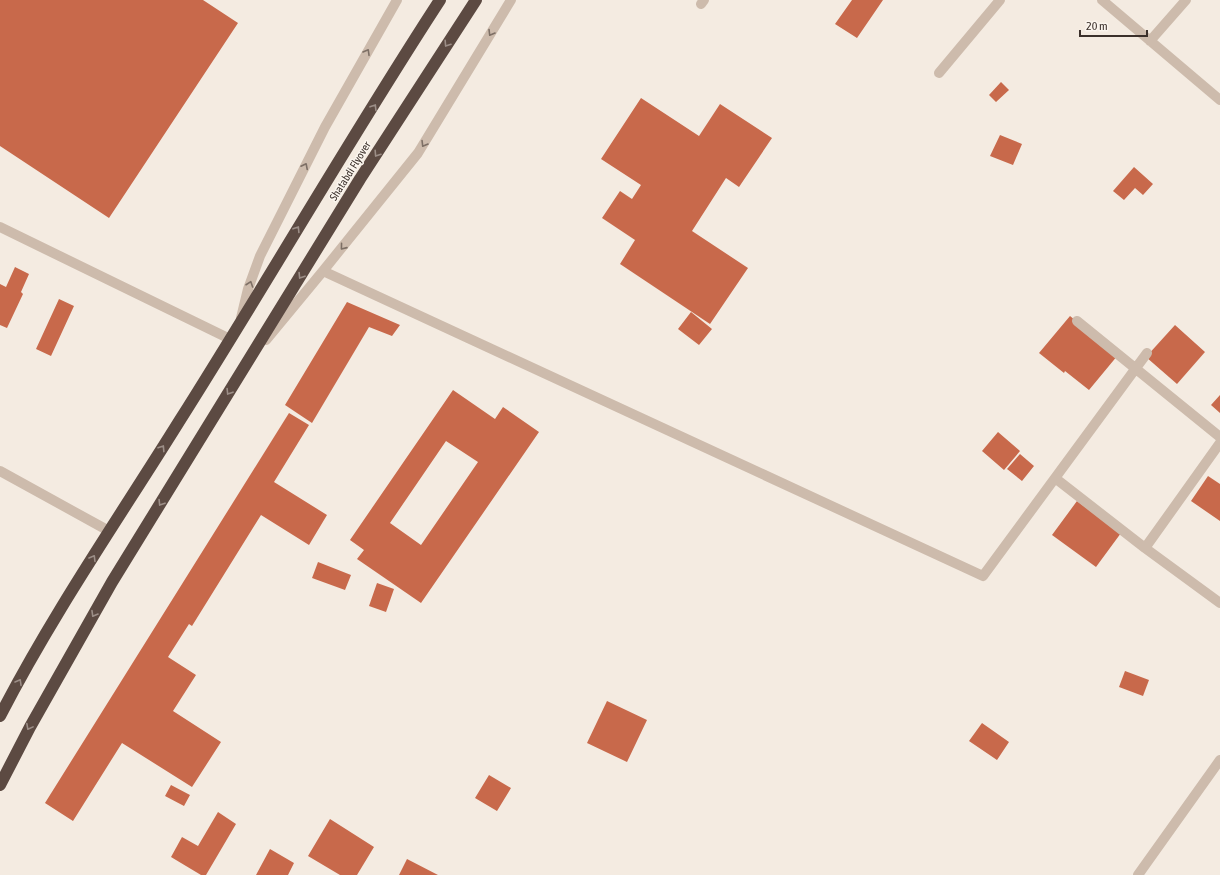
<svg xmlns="http://www.w3.org/2000/svg" width="1220" height="875" viewBox="0 0 1220 875" font-family="'Asap Condensed',sans-serif">
  <style>
    .building { fill: #c8694b; fill-rule: evenodd }
    .lines { fill: none; stroke-linecap: round; stroke-linejoin: round }
    .minor { stroke: #cdbbac; stroke-width: 10 }
    .highway { stroke: #5c4a42; stroke-width: 12 }
    .oneway { stroke: #7d6f65 }
    .oneway2 { stroke: #9c8e87 }
    .labels { text-anchor: middle; stroke-width: 3; stroke-linejoin: round; paint-order: stroke }
    .street-label { font-size: 11px; fill: #3b302b; stroke: #fbf5ee }
  </style>
  <rect width="100%" height="100%" fill="#f4ebe1"/>
  <path class="building" d="M0,0H203L238,23L109,218L0,146Z
    M852,0H883L857,38L835,24Z
    M1001,82L1009,90L996,102L989,95Z
    M641,98L699,136L720,104L772,138L739,187L726,178L692,231L748,268L710,324L620,264L635,240L602,218L620,191L632,199L641,185L601,159Z
    M1000,135L1022,144L1013,165L990,156Z
    M1134,167L1153,184L1143,195L1135,188L1124,200L1113,191Z
    M15,267L29,274L21,292L23,294L7,328L0,325V284L6,287Z
    M59,299L74,306L51,356L36,349Z
    M347,302L400,325L392,336L369,327L312,423L285,405Z
    M691,312L712,329L699,345L678,329Z
    M1070,316L1118,355L1089,390L1065,371L1064,373L1039,353Z
    M1175,325L1205,352L1177,384L1146,357Z
    M453,390L495,419L503,407L539,432L421,603L357,559L364,550L350,540ZM446,441L478,462L421,545L390,523Z
    M1220,395V413L1211,405Z
    M289,413L309,425L274,482L327,515L309,545L261,515L192,626L189,624L168,657L196,675L173,711L221,742L192,787L122,743L73,821L45,803Z
    M998,432L1020,451L1004,470L982,451Z
    M1020,454L1034,466L1022,481L1007,469Z
    M1208,476L1220,484V521L1191,501Z
    M1077,501L1121,533L1096,567L1052,535Z
    M318,562L351,575L345,590L312,578Z
    M377,583L394,589L386,612L369,606Z
    M1125,671L1149,680L1143,696L1119,687Z
    M607,701L647,720L627,762L587,743Z
    M982,723L1009,742L997,760L969,741Z
    M489,775L511,788L497,811L475,798Z
    M171,785L190,795L184,806L165,796Z
    M218,812L236,824L206,875H201L171,857L182,837L198,846Z
    M330,819L374,847L357,875H340L308,856Z
    M270,849L294,863L288,875H256Z
    M407,859L438,875H399Z"/>
  <g class="lines">
    <path class="minor" d="M1102,0L1220,100
      M701,4L704,0
      M1150,41L1186,0
      M939,73L1000,0
      M0,227L230,339
      M323,271L983,576L1147,353
      M241,318L248,289L260,256L325,127L397,0
      M1077,321L1220,437
      M266,340L323,271L418,153L511,0
      M0,471L109,531
      M1055,478L1145,548L1220,603
      M1145,548L1220,443
      M1138,875L1220,760"/>
    <path class="highway" d="M0,716C53,613 119,518 180,420C268,281 350,138 440,0
      M0,785L30,727L112,582L360,179L476,0"/>
  </g>
  <defs><path id="oneway-chevron" d="M-2-3.5L2.5 0L-2 3.5" fill="none" stroke-width="1.6" stroke-linecap="round" stroke-linejoin="round"/></defs>
  <g class="oneway">
    <use href="#oneway-chevron" transform="translate(491 33) rotate(121)"/>
    <use href="#oneway-chevron" transform="translate(367 52) rotate(-60)"/>
    <use href="#oneway-chevron" transform="translate(424 144) rotate(121)"/>
    <use href="#oneway-chevron" transform="translate(305 166) rotate(-63)"/>
    <use href="#oneway-chevron" transform="translate(343 247) rotate(129)"/>
    <use href="#oneway-chevron" transform="translate(250 284) rotate(-71)"/>
  </g>
  <g class="oneway2">
    <use href="#oneway-chevron" transform="translate(447 44) rotate(123)"/>
    <use href="#oneway-chevron" transform="translate(374 107) rotate(-58)"/>
    <use href="#oneway-chevron" transform="translate(377 154) rotate(123)"/>
    <use href="#oneway-chevron" transform="translate(297 229) rotate(-58)"/>
    <use href="#oneway-chevron" transform="translate(301 276) rotate(122)"/>
    <use href="#oneway-chevron" transform="translate(229 392) rotate(122)"/>
    <use href="#oneway-chevron" transform="translate(162 448) rotate(-57)"/>
    <use href="#oneway-chevron" transform="translate(161 503) rotate(122)"/>
    <use href="#oneway-chevron" transform="translate(93 558) rotate(-59)"/>
    <use href="#oneway-chevron" transform="translate(94 614) rotate(120)"/>
    <use href="#oneway-chevron" transform="translate(19 682) rotate(-60)"/>
    <use href="#oneway-chevron" transform="translate(29 727) rotate(118)"/>
  </g>
  <g class="labels">
    <g class="street-label">
      <text transform="translate(350 171) rotate(-58)" y="4">Shatabdi Flyover</text>
    </g>
  </g>
  <path d="M1080 30v6h67v-6" fill="none" stroke="#3b302b" stroke-width="2"/>
  <text x="1086" y="30" font-size="12" fill="#3b302b" stroke="#fbf5ee" stroke-width="3" paint-order="stroke">20 m</text>
</svg>
